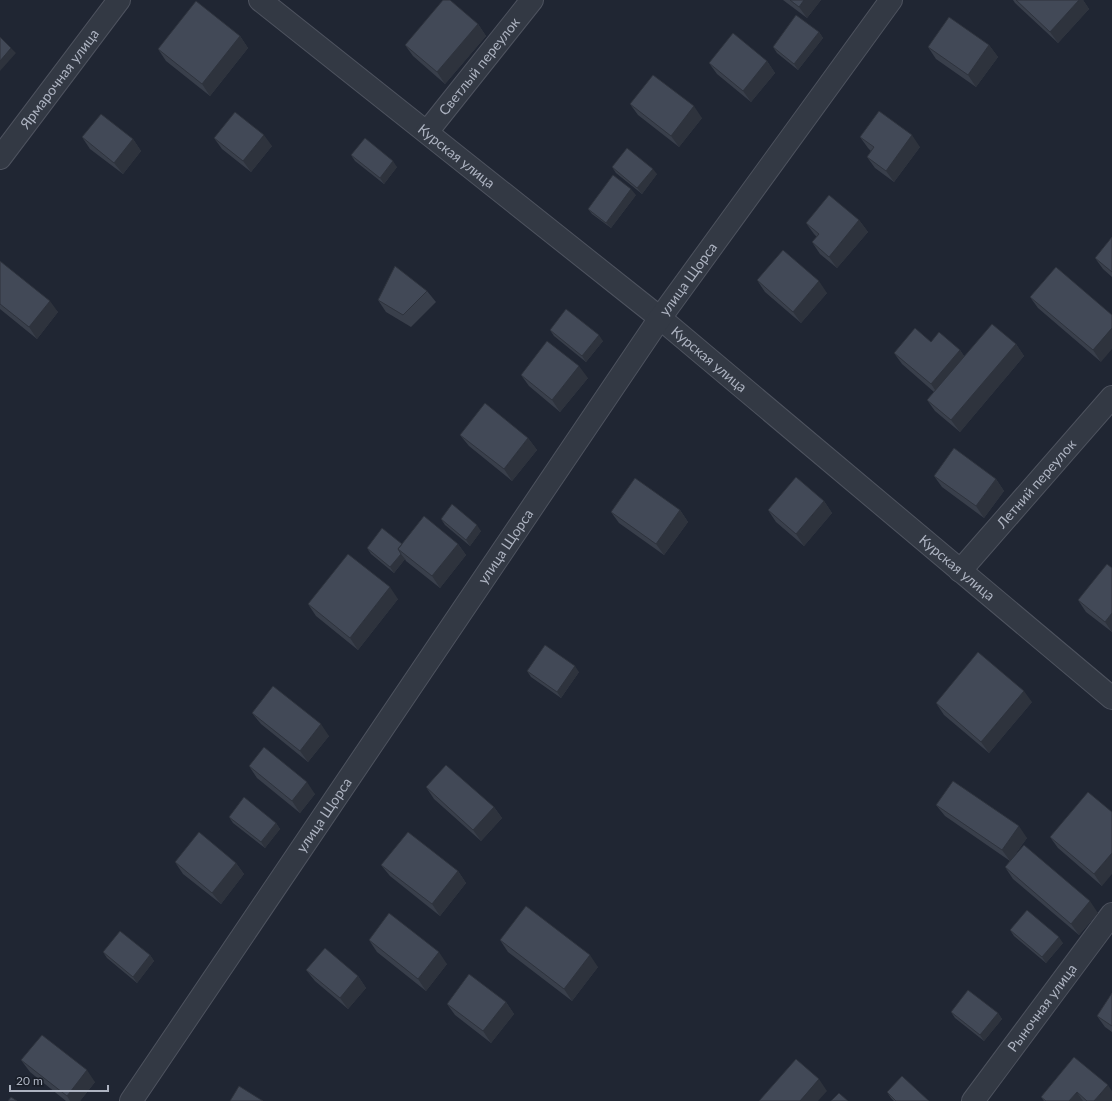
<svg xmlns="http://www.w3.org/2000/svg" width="1112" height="1101" viewBox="0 0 1112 1101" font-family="Lato,sans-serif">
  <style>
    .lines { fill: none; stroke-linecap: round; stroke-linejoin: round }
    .minor-casing { stroke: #4e535f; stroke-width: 24 }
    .minor { stroke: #333944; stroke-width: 22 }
    .wall { fill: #393f4b }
    .shaded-wall { fill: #2e333d }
    .building { fill: #424957; stroke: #2e333d }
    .labels { text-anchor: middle; stroke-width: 3.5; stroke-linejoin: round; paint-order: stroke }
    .street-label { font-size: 14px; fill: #adb3c1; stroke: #191e28 }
  </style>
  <rect width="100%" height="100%" fill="#202633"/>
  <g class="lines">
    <g class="minor-casing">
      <g id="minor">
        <path id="s1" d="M260,0L660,318L1112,698"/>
        <path id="s2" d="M427,132L532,0"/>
        <path id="s3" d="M0,158L119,0"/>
        <path id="s4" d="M960,571L1112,397"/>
        <path id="s5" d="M131,1101L660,318L891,0"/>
        <path id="s6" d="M973,1101L1112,914"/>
      </g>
    </g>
    <use href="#minor" class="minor"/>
  </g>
  <path class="wall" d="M783,0H821L807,18Z
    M1013,0H1083L1089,9L1058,43L1015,3Z
    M478,24L486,36L445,84L413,56L405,45Z
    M819,32L823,38L798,70L777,53L773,47Z
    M240,36L248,48L210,96L166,61L158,49Z
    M989,45L998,57L976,87L936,59L928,47Z
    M767,61L775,73L751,102L717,74L709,63Z
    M630,104L702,118L679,147L638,115Z
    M82,137L133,139L141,151L123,174L90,149Z
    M860,137L920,147L894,182L875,168L867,157L871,151L868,148Z
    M214,138L272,146L251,172L222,149Z
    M351,155L397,167L384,184L355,161Z
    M612,167L657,174L642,194L616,173Z
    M636,195L611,228L592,214L588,209Z
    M859,220L868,232L837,268L820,254L812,242L817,237L814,234L806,223Z
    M1112,237V277L1103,269L1095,258Z
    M0,261L58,312L37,339L0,309Z
    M1056,267L1101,362L1038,308L1030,297Z
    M757,280L827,293L801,323L765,292Z
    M427,291L436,302L411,327L386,312L378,300Z
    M550,330L603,341L586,362L554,336Z
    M931,342L960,350L964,356L1016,344L1024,356L960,432L935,411L927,400L934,392L902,364L894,353Z
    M521,375L588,378L560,412L529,386Z
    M460,435L528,438L537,450L512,481L469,446Z
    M934,476L996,479L1004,491L984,518L942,487Z
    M824,501L832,513L804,546L776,522L768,510Z
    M680,510L688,522L664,555L619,523L611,512Z
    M441,519L481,531L470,546L445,525Z
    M402,544H458L466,555L440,588L406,561L405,559L394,573L371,554L367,548Z
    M1112,568V632L1086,612L1078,600Z
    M398,599L358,650L316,616L308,604Z
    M527,671L579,672L561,698L531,677Z
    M1032,702L989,753L944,715L936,703Z
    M252,713L329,736L308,762L261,724Z
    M249,766L315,794L300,813L257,778Z
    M426,787L494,807L502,818L481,841L434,799Z
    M936,805L1027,838L1011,860L1098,913L1079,935L1013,879L1005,867L1010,861L945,816Z
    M1112,812L1102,886L1058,848L1050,837Z
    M229,817L276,823L280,829L265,848L233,823Z
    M175,862L236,863L244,874L221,904L183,874Z
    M381,865L458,871L466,883L440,916L390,876Z
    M1010,930L1063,943L1046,963L1014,936Z
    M369,940L447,964L426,991L377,952Z
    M500,940L598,967L572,1001L508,952Z
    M103,952L150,955L154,961L137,983L107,958Z
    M306,970L358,976L366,988L348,1009L315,981Z
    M1112,993V1032L1105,1027L1097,1016Z
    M506,1002L514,1014L491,1043L455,1015L447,1004Z
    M951,1012L998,1013L1002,1019L984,1041L955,1018Z
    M1074,1057L1112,1101H1044L1041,1097Z
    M21,1060L95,1082L80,1101H66L30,1072Z
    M887,1092L929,1101H894L891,1098Z"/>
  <path class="shaded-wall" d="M804,0H821L807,18L799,7Z
    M1079,0H1083L1089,9L1058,43L1050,32Z
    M478,24L486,36L445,84L437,72Z
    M819,32L823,38L798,70L794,64Z
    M240,36L248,48L210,96L202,84Z
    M989,45L998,57L976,87L968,75Z
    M11,48L16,53L0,71V61Z
    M767,61L775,73L751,102L743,91Z
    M694,106L702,118L679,147L671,136Z
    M264,135L272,146L251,172L243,161Z
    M912,135L920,147L894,182L886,171Z
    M133,139L141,151L123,174L114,163Z
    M393,161L397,167L384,184L380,178Z
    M653,169L657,174L642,194L637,188Z
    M631,189L636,195L611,228L606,223Z
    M859,220L868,232L837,268L829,257Z
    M819,281L827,293L801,323L793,312Z
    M50,301L58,312L37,339L29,327Z
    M1112,328V349L1101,362L1093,350Z
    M599,335L603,341L586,362L582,356Z
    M1016,344L1024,356L960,432L951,420Z
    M960,350L968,362L939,396L931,384Z
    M579,366L588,378L560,412L552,400Z
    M528,438L537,450L512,481L504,469Z
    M996,479L1004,491L984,518L976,506Z
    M824,501L832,513L804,546L796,534Z
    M680,510L688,522L664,555L656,544Z
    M477,525L481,531L470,546L466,540Z
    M458,544L466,555L440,588L432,576Z
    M401,554L405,559L394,573L390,567Z
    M390,587L398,599L358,650L350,638Z
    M1112,613V632L1105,622Z
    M575,666L579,672L561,698L557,692Z
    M1024,691L1032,702L989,753L981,742Z
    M321,724L329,736L308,762L300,751Z
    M307,782L315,794L300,813L292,801Z
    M494,807L502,818L481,841L473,830Z
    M276,823L280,829L265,848L261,842Z
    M1019,826L1027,838L1010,861L1002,850Z
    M1112,853V874L1102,886L1094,874Z
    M236,863L244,874L221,904L212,893Z
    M458,871L466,883L440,916L432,904Z
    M1090,901L1098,913L1079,935L1071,924Z
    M1059,937L1063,943L1046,963L1042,957Z
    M439,952L447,964L426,991L418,979Z
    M150,955L154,961L137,983L133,977Z
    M590,955L598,967L572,1001L564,989Z
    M358,976L366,988L348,1009L340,998Z
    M506,1002L514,1014L491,1043L483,1031Z
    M998,1013L1002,1019L984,1041L980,1035Z
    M87,1070L95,1082L80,1101H70L67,1096Z
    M819,1079L827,1091L818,1101H800Z
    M1108,1085L1112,1091V1101H1094Z
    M1077,1092L1083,1101H1069Z"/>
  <path class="building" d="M443,0H450L478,24L437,72L405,45Z
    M790,0H804L799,7Z
    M1016,0H1079L1050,32Z
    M196,1L240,36L202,84L158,49Z
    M796,15L819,32L794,64L773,47Z
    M949,17L989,45L968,75L928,47Z
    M733,33L767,61L743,91L709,63Z
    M0,37L11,48L0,61Z
    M653,75L694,106L671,136L630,104Z
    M879,111L912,135L886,171L867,157L874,147L860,137Z
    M235,112L264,135L243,161L214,138Z
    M101,114L133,139L114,163L82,137Z
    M365,138L393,161L380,178L351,155Z
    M627,148L653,169L637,188L612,167Z
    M613,175L631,189L606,223L588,209Z
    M829,195L859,220L829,257L812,242L819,234L806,223Z
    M1112,237V272L1095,258Z
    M783,250L819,281L793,312L757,280Z
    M0,261L50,301L29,327L0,304Z
    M395,266L427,291L403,315L378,300Z
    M1056,267L1112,315V328L1093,350L1030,297Z
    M566,309L599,335L582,356L550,330Z
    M992,324L1016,344L951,420L927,400Z
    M915,328L931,342L939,332L960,350L931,384L894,353Z
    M547,341L579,366L552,400L521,375Z
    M485,403L528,438L504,469L460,435Z
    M954,448L996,479L976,506L934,476Z
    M796,477L824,501L796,534L768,510Z
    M635,478L680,510L656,544L611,512Z
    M452,504L477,525L466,540L441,519Z
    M424,516L458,544L432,576L398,549Z
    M382,528L402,544L398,549L401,554L390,567L367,548Z
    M348,554L390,587L350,638L308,604Z
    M1107,564L1112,568V613L1105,622L1078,600Z
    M545,645L575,666L557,692L527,671Z
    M978,652L1024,691L981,742L936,703Z
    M273,686L321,724L300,751L252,713Z
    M264,747L307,782L292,801L249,766Z
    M446,765L494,807L473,830L426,787Z
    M953,781L1019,826L1002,850L936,805Z
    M1088,792L1112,812V853L1094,874L1050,837Z
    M244,797L276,823L261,842L229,817Z
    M199,832L236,863L212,893L175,862Z
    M408,832L458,871L432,904L381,865Z
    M1024,845L1090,901L1071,924L1005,867Z
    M526,906L590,955L564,989L500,940Z
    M1027,910L1059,937L1042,957L1010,930Z
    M389,913L439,952L418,979L369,940Z
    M120,931L150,955L133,977L103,952Z
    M325,948L358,976L340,998L306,970Z
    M469,974L506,1002L483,1031L447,1004Z
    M968,990L998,1013L980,1035L951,1012Z
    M1112,993V1026L1097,1016Z
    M42,1035L87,1070L67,1096L21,1060Z
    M1074,1057L1108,1085L1094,1101H1087L1077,1092L1069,1101H1046L1041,1097Z
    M796,1059L819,1079L800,1101H759Z
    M902,1076L929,1101H896L887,1092Z
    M239,1086L263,1101H230Z
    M839,1093L848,1101H831Z
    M11,1097L17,1101H8Z"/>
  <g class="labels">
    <g class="street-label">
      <text dy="5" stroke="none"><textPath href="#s2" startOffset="84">Светлый переулок</textPath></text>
      <text dy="5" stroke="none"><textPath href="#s3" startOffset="99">Ярмарочная улица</textPath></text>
      <text dy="5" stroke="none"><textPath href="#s1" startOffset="251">Курская улица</textPath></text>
      <text dy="5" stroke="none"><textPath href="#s5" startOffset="993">улица Щорса</textPath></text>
      <text dy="5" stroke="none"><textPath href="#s1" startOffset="575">Курская улица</textPath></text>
      <text dy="5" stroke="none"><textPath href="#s4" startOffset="116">Летний переулок</textPath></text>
      <text dy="5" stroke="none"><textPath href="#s5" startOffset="669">улица Щорса</textPath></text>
      <text dy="5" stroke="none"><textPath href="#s1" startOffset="899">Курская улица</textPath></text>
      <text dy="5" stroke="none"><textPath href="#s5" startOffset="345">улица Щорса</textPath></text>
      <text dy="5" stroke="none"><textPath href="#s6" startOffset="116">Рыночная улица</textPath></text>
    </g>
  </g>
  <path d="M10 1085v6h98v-6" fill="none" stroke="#adb3c1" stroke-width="2"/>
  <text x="16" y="1085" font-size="12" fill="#adb3c1" stroke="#191e28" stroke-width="3" paint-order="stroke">20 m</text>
</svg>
